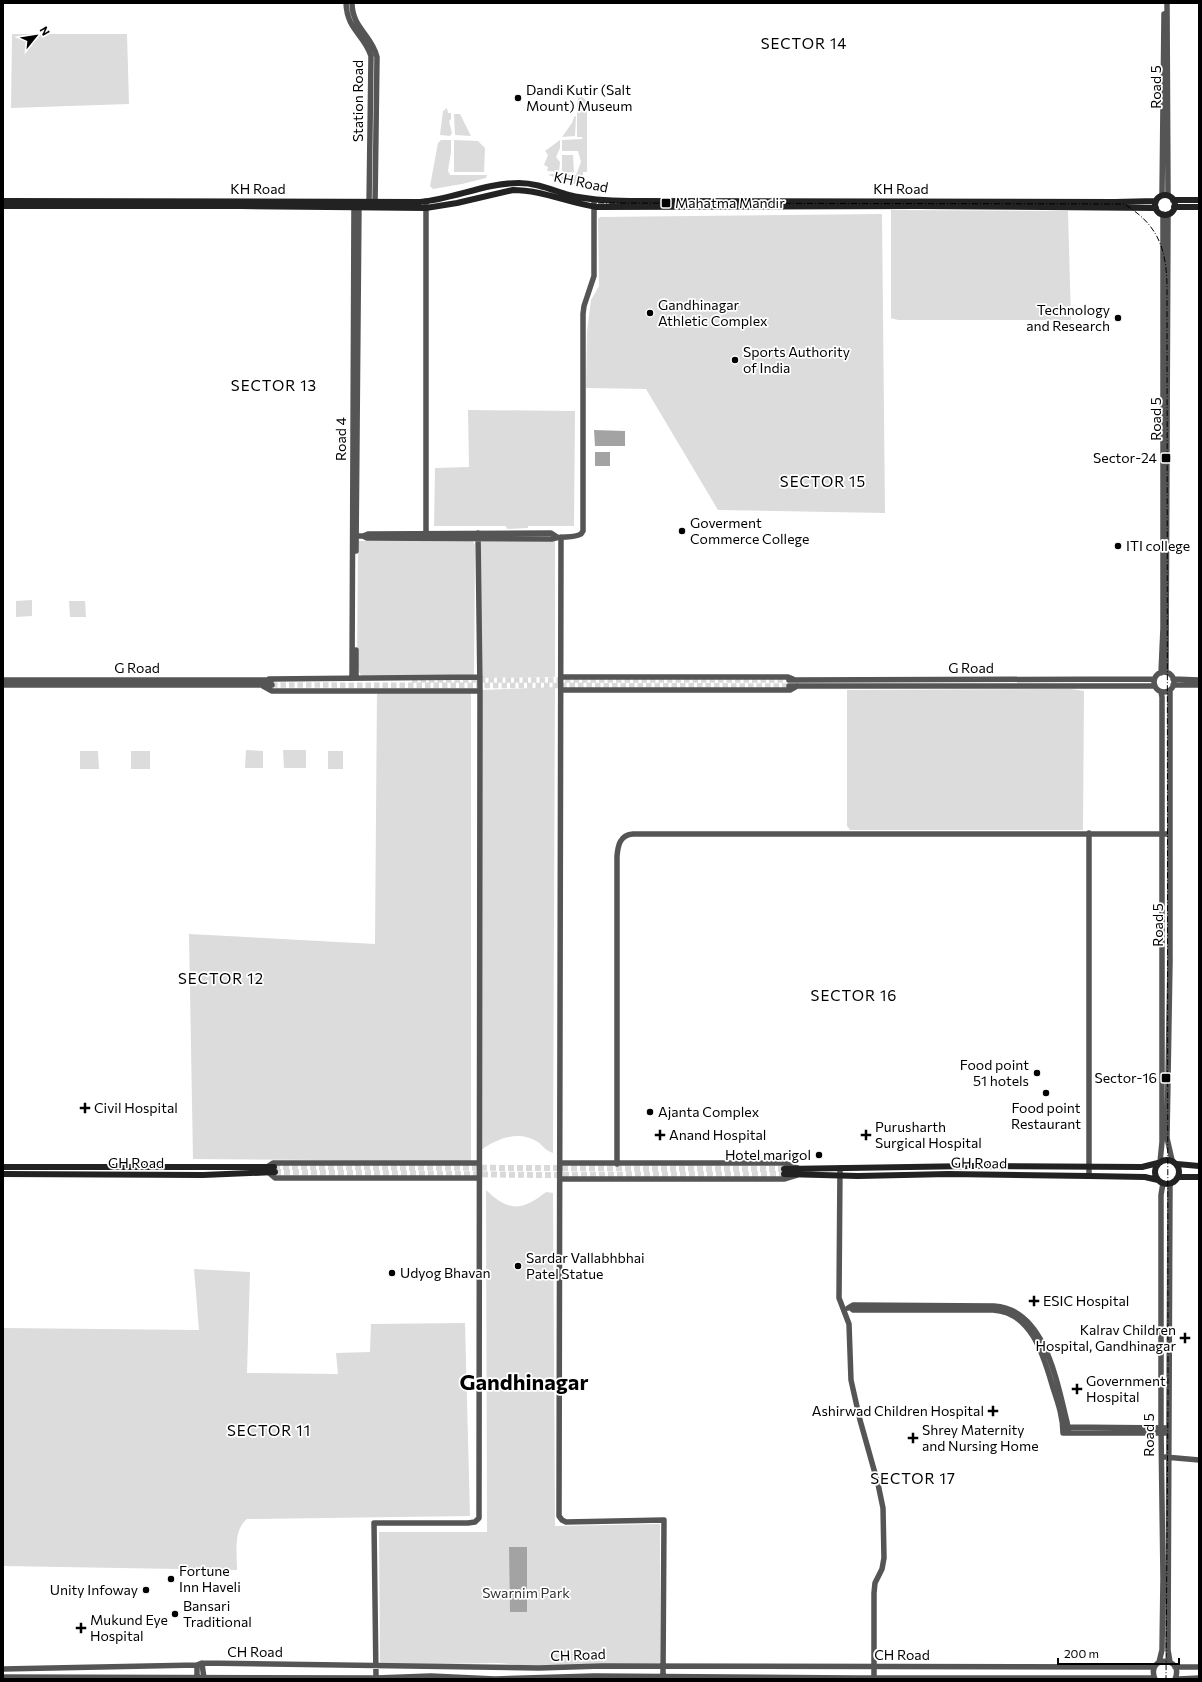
<svg xmlns="http://www.w3.org/2000/svg" width="1202" height="1682" viewBox="0 0 1202 1682" font-family="Commissioner,sans-serif">
  <style>
    .green { fill: #dcdcdc }
    .water { fill: #a3a3a3 }
    .lines { fill: none; stroke-linecap: round; stroke-linejoin: round }
    .tertiary-tunnel { stroke: #d9d9d9; stroke-width: 5.5; stroke-dasharray: 5.5 3; stroke-linecap: butt }
    .secondary-tunnel { stroke: #d9d9d9; stroke-width: 6; stroke-dasharray: 6 3; stroke-linecap: butt }
    .tertiary { stroke: #555; stroke-width: 5.5 }
    .secondary { stroke: #222; stroke-width: 6 }
    .rail { stroke: #000; stroke-width: 1; stroke-dasharray: 6 2 1 2; stroke-linecap: butt }
    .poi-dot { fill: #000; stroke: #fff; stroke-width: 1.5 }
    .labels { text-anchor: middle; stroke-width: 3.5; stroke-linejoin: round; paint-order: stroke }
    .street-label { font-size: 14px; fill: #000; stroke: #fff }
    .poi-label { font-size: 14px; fill: #000; stroke: #fff; text-anchor: start }
    .park-label { font-size: 14px; fill: #333; stroke: #fff }
    .neighbourhood-label { font-size: 15px; letter-spacing: 1px; fill: #000; stroke: #fff }
    .town-label { font-size: 22px; font-weight: bold; fill: #000; stroke: #fff }
  </style>
  <rect width="100%" height="100%" fill="#fff"/>
  <path class="green" d="M12,34H127L129,104L11,108Z
    M582,97L587,101V172H583V184L581,186L548,175L551,174L576,175L581,162L578,151H562V140L582,139V137H577V104L578,98Z
    M447,108L448,113H451V119L449,121L452,133L450,136L440,135L443,111Z
    M454,114H460L471,136L455,135Z
    M576,116L575,136L562,137L572,123L574,117Z
    M441,140H451V152L448,171L450,175H487L486,178L462,184L433,189L430,186L438,143Z
    M454,140L478,141L485,148L484,172H454Z
    M560,140V148L556,157L560,162L559,172L547,171L548,167L544,165L548,155L545,151Z
    M562,155H573L574,172L562,173Z
    M891,210L1068,211L1071,320H898L891,318Z
    M882,214L885,513L718,510L646,389L586,388L587,331L591,300L599,286L598,219L600,217Z
    M468,410L575,411L574,526H528V528L507,529L506,526H434L435,468L469,467Z
    M472,540L475,545L474,677L362,678L357,667L358,541Z
    M481,540H555V677L481,678Z
    M32,600V616L16,617V601Z
    M69,601H85L86,617H70Z
    M555,687L553,1153C546,1151 543,1146 538,1142C519,1130 499,1138 482,1149L481,690Z
    M377,689L471,690V1161L193,1159L189,934L375,944Z
    M1071,689L1084,691L1083,830H850L847,826V690Z
    M246,750L263,751V768H245Z
    M283,750H306V768H284Z
    M80,751H98L99,769H80Z
    M131,751H150V769H131Z
    M328,751H343V769H328Z
    M486,1190C509,1212 522,1211 546,1192L553,1193L555,1526L660,1524V1663L529,1666L499,1663L380,1665L379,1532H487Z
    M194,1269L250,1272L247,1373L338,1374L336,1353L370,1352L371,1324L465,1323L470,1516L247,1519C233,1530 237,1554 237,1570L3,1566V1328L199,1330Z"/>
  <path class="water" d="M594,430L625,431V446H595Z
    M595,452H610V466H595Z
    M509,1547H527V1612H510Z"/>
  <g class="lines">
    <path class="tertiary-tunnel" d="M412,680H789
      M272,685L789,686"/>
    <path class="secondary-tunnel" d="M274,1167L784,1169
      M275,1172L538,1175L784,1174"/>
    <path class="tertiary" d="M346,3C347,30 364,34 371,56L369,205
      M352,3C352,28 372,35 377,57L375,206
      M1167,3L1168,195
      M1162,195L1164,14
      M426,201V538
      M353,536H363L367,538L552,539C561,535 573,539 581,534L583,531V314L584,306L594,276V202
      M363,536L368,534L551,533L557,537
      M561,537L559,1516L562,1520L566,1522L664,1520L663,1677
      M356,551L359,204
      M356,650V677
      M1166,672L1168,214
      M1154 682a10 10 0 1 1 20 0a10 10 0 1 1-20 0Z
      M1161,673L1163,628V214
      M352,677L354,204
      M561,677H788L793,679
      M269,679L480,677
      M1173,679L1199,680
      M3,680H272
      M789,680L1154,679
      M3,685H272
      M1173,685H1199
      M263,686L272,691H480
      M789,686H1155
      M561,690H790L797,686
      M1170,690V961L1167,1138L1172,1160
      M1089,833V1176
      M1160,1162L1162,1142V697L1161,692
      M561,1163H784L798,1168
      M617,1164V856C618,845 620,835 633,834H1170
      M267,1167L273,1163H479
      M840,1168L839,1298L849,1324L851,1380L860,1420L878,1484L883,1508L884,1558L882,1569L875,1583L874,1593V1678
      M268,1172L275,1178H479
      M561,1179H784L797,1175
      M1170,1184L1168,1650L1170,1662
      M850,1307L853,1310H993C1032,1312 1044,1357 1053,1388C1058,1403 1063,1417 1063,1433H1169
      M848,1308L853,1305L994,1306C1045,1309 1057,1382 1067,1422L1069,1433
      M1065,1427L1169,1428
      M1165,1457L1199,1460
      M1159,1662L1162,1650L1163,1578L1161,1428V1195L1163,1183
      M202,1663L204,1679
      M197,1665V1679
      M1175,1667H1199
      M3,1669L197,1665L202,1663L539,1668L602,1666L1154,1667
      M3,1677L376,1678L431,1676L495,1679L594,1676L855,1678H1154
      M376,1678L374,1523H468L475,1522L479,1518L480,691L478,533
      M1155,1679C1145,1655 1185,1656 1175,1679
      M1179,1679L1199,1678"/>
    <path class="secondary" d="M1155 205a10 10 0 1 1 20 0a10 10 0 1 1-20 0Z
      M1173,200H1199
      M3,201L420,202C454,199 485,183 519,183C537,183 552,190 569,195C589,200 609,201 630,201L1115,202L1156,201
      M3,206H241L426,208L457,203L513,190C542,190 568,203 597,207L918,206L1156,208
      M1174,207H1199
      M1155 1172a12 12 0 1 1 24 0a12 12 0 1 1-24 0Z
      M1177,1164L1199,1166
      M3,1167H274
      M784,1169L972,1166L1142,1167L1158,1163
      M3,1174L203,1175L275,1172
      M784,1174L858,1176L949,1174L1089,1176L1145,1177L1158,1180
      M1178,1177H1199"/>
    <path class="rail" d="M598,203L1124,204C1157,224 1166,247 1167,284L1168,1397L1166,1679"/>
  </g>
  <g class="poi-dot">
    <circle cx="518" cy="98" r="4"/>
    <rect x="661" y="198" width="10" height="10" rx="2"/>
    <circle cx="650" cy="313" r="4"/>
    <circle cx="1118" cy="318" r="4"/>
    <circle cx="735" cy="360" r="4"/>
    <rect x="1161" y="453" width="10" height="10" rx="2"/>
    <circle cx="682" cy="531" r="4"/>
    <circle cx="1118" cy="546" r="4"/>
    <circle cx="1037" cy="1073" r="4"/>
    <rect x="1161" y="1073" width="10" height="10" rx="2"/>
    <circle cx="1046" cy="1093" r="4"/>
    <path d="M83 1102h4v4h4v4h-4v4h-4v-4h-4v-4h4z"/>
    <circle cx="650" cy="1112" r="4"/>
    <path d="M658 1129h4v4h4v4h-4v4h-4v-4h-4v-4h4z"/>
    <path d="M864 1129h4v4h4v4h-4v4h-4v-4h-4v-4h4z"/>
    <circle cx="819" cy="1155" r="4"/>
    <circle cx="518" cy="1266" r="4"/>
    <circle cx="392" cy="1273" r="4"/>
    <path d="M1032 1295h4v4h4v4h-4v4h-4v-4h-4v-4h4z"/>
    <path d="M1183 1332h4v4h4v4h-4v4h-4v-4h-4v-4h4z"/>
    <path d="M1075 1383h4v4h4v4h-4v4h-4v-4h-4v-4h4z"/>
    <path d="M991 1405h4v4h4v4h-4v4h-4v-4h-4v-4h4z"/>
    <path d="M911 1432h4v4h4v4h-4v4h-4v-4h-4v-4h4z"/>
    <circle cx="171" cy="1579" r="4"/>
    <circle cx="146" cy="1590" r="4"/>
    <circle cx="175" cy="1614" r="4"/>
    <path d="M79 1622h4v4h4v4h-4v4h-4v-4h-4v-4h4z"/>
  </g>
  <g class="labels">
    <g class="street-label">
      <text transform="translate(1156 87) rotate(-90)" y="5">Road 5</text>
      <text transform="translate(358 101) rotate(-90)" y="5">Station Road</text>
      <text transform="translate(581 182) rotate(12)" y="5">KH Road</text>
      <text x="258" y="194">KH Road</text>
      <text x="901" y="194">KH Road</text>
      <text transform="translate(1156 419) rotate(-90)" y="5">Road 5</text>
      <text transform="translate(341 439) rotate(-90)" y="5">Road 4</text>
      <text x="137" y="673">G Road</text>
      <text x="971" y="673">G Road</text>
      <text transform="translate(1158 925) rotate(-90)" y="5">Road 5</text>
      <text x="136" y="1168">GH Road</text>
      <text transform="translate(979 1163) rotate(1)" y="5">GH Road</text>
      <text transform="translate(1149 1435) rotate(-90)" y="5">Road 5</text>
      <text x="255" y="1657">CH Road</text>
      <text transform="translate(578 1655) rotate(-2)" y="5">CH Road</text>
      <text x="902" y="1660">CH Road</text>
    </g>
    <g class="poi-label">
      <text x="526" y="95">Dandi Kutir (Salt<tspan x="526" dy="16">Mount) Museum</tspan></text>
      <text x="675" y="208">Mahatma Mandir</text>
      <text x="658" y="310">Gandhinagar<tspan x="658" dy="16">Athletic Complex</tspan></text>
      <text x="1110" y="315" text-anchor="end">Technology<tspan x="1110" dy="16">and Research</tspan></text>
      <text x="743" y="357">Sports Authority<tspan x="743" dy="16">of India</tspan></text>
      <text x="1157" y="463" text-anchor="end">Sector-24</text>
      <text x="690" y="528">Goverment<tspan x="690" dy="16">Commerce College</tspan></text>
      <text x="1126" y="551">ITI college</text>
      <text x="1029" y="1070" text-anchor="end">Food point<tspan x="1029" dy="16">51 hotels</tspan></text>
      <text x="1157" y="1083" text-anchor="end">Sector-16</text>
      <text x="94" y="1113">Civil Hospital</text>
      <text x="1046" y="1113" text-anchor="middle">Food point<tspan x="1046" dy="16">Restaurant</tspan></text>
      <text x="658" y="1117">Ajanta Complex</text>
      <text x="875" y="1132">Purusharth<tspan x="875" dy="16">Surgical Hospital</tspan></text>
      <text x="669" y="1140">Anand Hospital</text>
      <text x="811" y="1160" text-anchor="end">Hotel marigol</text>
      <text x="526" y="1263">Sardar Vallabhbhai<tspan x="526" dy="16">Patel Statue</tspan></text>
      <text x="400" y="1278">Udyog Bhavan</text>
      <text x="1043" y="1306">ESIC Hospital</text>
      <text x="1176" y="1335" text-anchor="end">Kalrav Children<tspan x="1176" dy="16">Hospital, Gandhinagar</tspan></text>
      <text x="1086" y="1386">Government<tspan x="1086" dy="16">Hospital</tspan></text>
      <text x="984" y="1416" text-anchor="end">Ashirwad Children Hospital</text>
      <text x="922" y="1435">Shrey Maternity<tspan x="922" dy="16">and Nursing Home</tspan></text>
      <text x="179" y="1576">Fortune<tspan x="179" dy="16">Inn Haveli</tspan></text>
      <text x="138" y="1595" text-anchor="end">Unity Infoway</text>
      <text x="183" y="1611">Bansari<tspan x="183" dy="16">Traditional</tspan></text>
      <text x="90" y="1625">Mukund Eye<tspan x="90" dy="16">Hospital</tspan></text>
    </g>
    <g class="park-label">
      <text x="526" y="1598">Swarnim Park</text>
    </g>
    <g class="neighbourhood-label">
      <text x="804" y="49">SECTOR 14</text>
      <text x="274" y="391">SECTOR 13</text>
      <text x="823" y="487">SECTOR 15</text>
      <text x="221" y="984">SECTOR 12</text>
      <text x="854" y="1001">SECTOR 16</text>
      <text x="269" y="1436">SECTOR 11</text>
      <text x="913" y="1484">SECTOR 17</text>
    </g>
    <g class="town-label">
      <text x="524" y="1390">Gandhinagar</text>
    </g>
  </g>
  <rect width="1202" height="1682" fill="none" stroke="#000000" stroke-width="8"/>
  <g transform="translate(36 36) rotate(60)" stroke="#ffffff" stroke-width="3" paint-order="stroke">
  <path d="M0-3L7 15L0 10L-7 15Z" fill="#000000"/>
  <text y="-6" font-size="11" font-weight="bold" text-anchor="middle" fill="#000000">N</text>
  </g>
  <path d="M1058 1658v6h121v-6" fill="none" stroke="#000000" stroke-width="2"/>
  <text x="1064" y="1658" font-size="12" fill="#000000" stroke="#ffffff" stroke-width="3" paint-order="stroke">200 m</text>
</svg>
